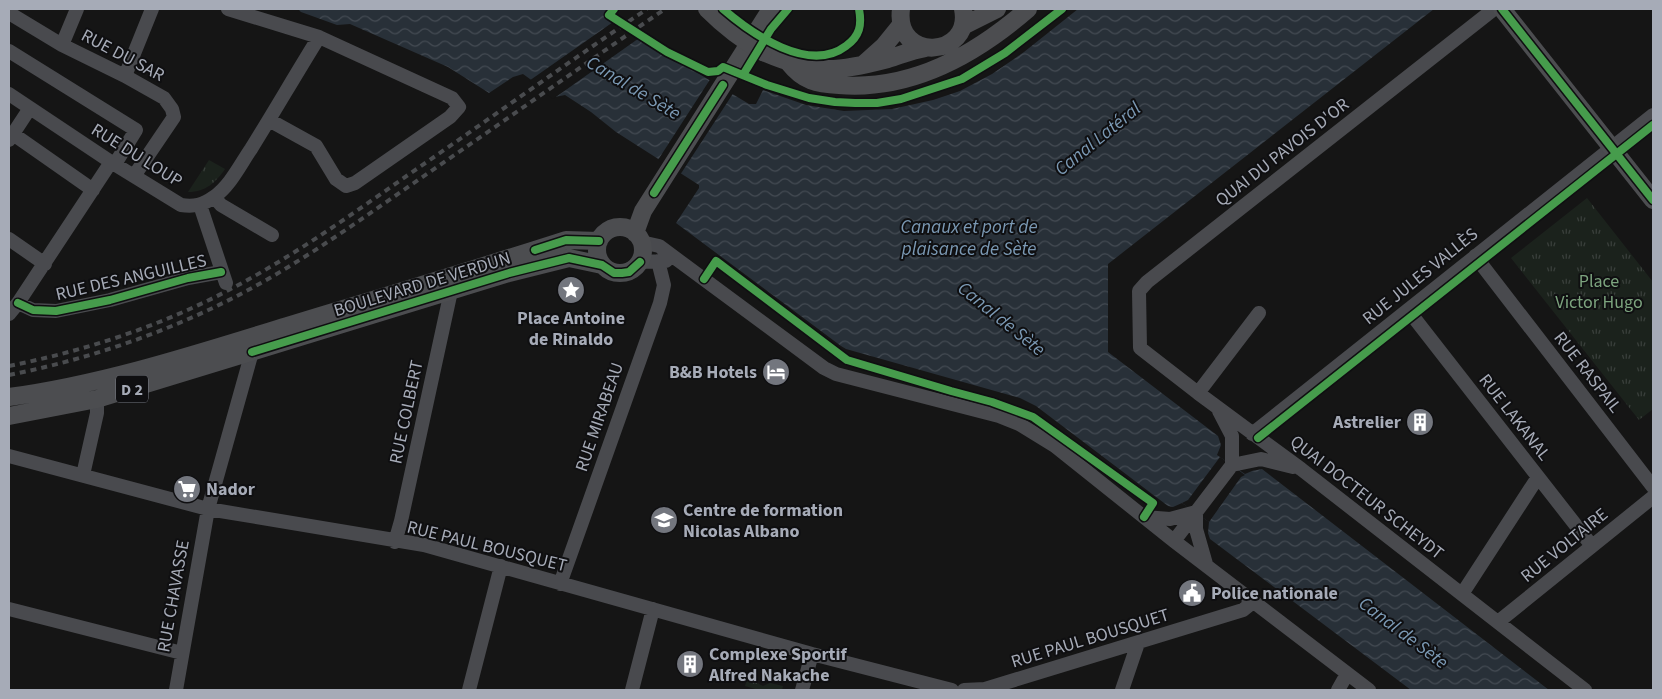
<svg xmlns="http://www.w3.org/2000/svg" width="1662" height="699" viewBox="0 0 1662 699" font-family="'Source Sans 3',sans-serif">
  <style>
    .grass { fill: url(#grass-tufts) }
    .water { fill: url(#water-waves) }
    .pier { fill: #151515 }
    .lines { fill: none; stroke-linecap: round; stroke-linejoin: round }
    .minor { stroke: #494a4e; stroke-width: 14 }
    .major { stroke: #4c4d50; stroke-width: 18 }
    .rail { stroke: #494b4e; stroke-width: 4; stroke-dasharray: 6 5; stroke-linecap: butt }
    .major-bridge { stroke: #4c4d50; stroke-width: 18 }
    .cycleway-casing { stroke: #0f0f11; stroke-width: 11 }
    .cycleway { stroke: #469c4c; stroke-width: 8 }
    .labels { text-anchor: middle; stroke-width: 4; stroke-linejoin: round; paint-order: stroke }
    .shield { fill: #0f0f11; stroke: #797c85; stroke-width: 1 }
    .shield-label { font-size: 16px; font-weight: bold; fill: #a6abb7 }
    .street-label { font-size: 18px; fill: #a6abb7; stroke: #0f0f11 }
    .park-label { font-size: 18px; fill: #7ca37e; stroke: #0f0f11 }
    .poi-label { font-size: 18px; font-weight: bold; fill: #a6abb7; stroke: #0f0f11; text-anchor: start }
    .water-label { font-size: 19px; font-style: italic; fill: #7b99b4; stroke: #0f0f11 }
  </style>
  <defs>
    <pattern id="grass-tufts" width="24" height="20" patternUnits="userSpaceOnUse" patternTransform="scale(1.25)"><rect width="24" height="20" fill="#1b221c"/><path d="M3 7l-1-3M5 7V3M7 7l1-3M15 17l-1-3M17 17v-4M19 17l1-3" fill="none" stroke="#393f3b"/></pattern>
    <pattern id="water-waves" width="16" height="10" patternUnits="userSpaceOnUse" patternTransform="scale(1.25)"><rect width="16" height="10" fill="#283038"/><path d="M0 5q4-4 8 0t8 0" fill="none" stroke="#444b53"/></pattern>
  </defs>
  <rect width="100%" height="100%" fill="#151515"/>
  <path class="grass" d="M209,160L225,169C216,182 206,192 188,192Z
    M1587,198L1653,282V409L1639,420L1511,258Z
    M748,676L754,678L755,682L763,686L770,683L783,686L782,690H759L745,686Z"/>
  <path class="water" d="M298,9H610L605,17L749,104H756L763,90L806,105L844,111L892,109L933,100L960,91L992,74L1024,52L1078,9H1434L1108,264V352L1218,436L1221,445L1217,455L1245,474L1252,471L1262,469L1549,690H1411L1210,539L1208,533L1209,522L1182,503L1173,507L1168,506L1036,406L1020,398L846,349L841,346L676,223L699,188V185L616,132L591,112L565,95L555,97L523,74L513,77L489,93L448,67L350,24L337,25L301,12Z"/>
  <path class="pier" d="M616,20L642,36L553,99L529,81Z
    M711,78L734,92L680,175L658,160Z
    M1220,457L1245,475L1241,477L1209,522L1182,503L1188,500Z"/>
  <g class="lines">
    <path class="minor" d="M228,9L319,37L452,98L459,107L450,117L355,183L346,186L336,179L316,146L269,120
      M1494,9L1147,282L1139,291L1140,348L1198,393L1301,469L1585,690
      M9,13L62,45L125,76L164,98L172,109L174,117L134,176
      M62,45L77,9
      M9,51L136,130L115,164
      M125,76L152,9
      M9,94L111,162L181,205C194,207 203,205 214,197C230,186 240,165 251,149C274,112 296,74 319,37
      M13,134L93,190
      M9,140L30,108
      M214,197L221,205L272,235
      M200,205L226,283
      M9,239L45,264
      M641,242L659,246L824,368L836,374L999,416L1019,424L1055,446L1174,541L1369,690
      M1475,256L1653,487
      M640,262L666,261
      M18,303L33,310L56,311L110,300L188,278L221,272
      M1408,310L1592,546
      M9,314L18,303L111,162
      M1198,393L1259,313
      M1219,411L1232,436V465
      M1252,434L1653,115
      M9,456L208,509L424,545L812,654L952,690
      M1232,465L1261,459L1293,467
      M83,475L97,413V399
      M1196,512V529L1206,564
      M1144,517L1170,519L1196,512
      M1174,541L1232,465
      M395,542L401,521L451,291
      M560,584L660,303L664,285L658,261
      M1462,594L1538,477
      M9,609L182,653
      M1498,622L1653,497
      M176,690L208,509L252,352L251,345
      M469,690L501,566
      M632,690L653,609
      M802,690L812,654
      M964,690L985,689L1243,610L1253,602
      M1122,690L1138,643
      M1338,690L1347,674"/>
    <path class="major" d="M901,9C894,63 973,58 963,9
      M1502,9L1653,200
      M963,26L997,9
      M763,52C814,74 834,73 888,59C901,55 912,50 925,48
      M789,63C803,81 817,84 839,85C912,91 975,55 1028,9
      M865,63L884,46L901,25
      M597 250a23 23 0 1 1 46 0a23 23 0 1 1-46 0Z
      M635,233L643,211L771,9
      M9,397C104,384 196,354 287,326C380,298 473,270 566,240L599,241
      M9,416L97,399L509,273L569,258L602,265"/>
    <path class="rail" d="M9,366C83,351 155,328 223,293C288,260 348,217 408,175C488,120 567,63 647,9
      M9,375C84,360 156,336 225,302C294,268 357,222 421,178C503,122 583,65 665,9"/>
    <path class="major-bridge" d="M707,9C724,26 742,40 763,52"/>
    <g class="cycleway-casing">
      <path id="cycleway" d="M614,9L609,15L667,52L708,72L718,71L723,67L767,85L809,98L835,102L855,103H877L901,99L962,79L1005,53L1062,9
        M723,9C752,34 809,74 846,46C860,36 862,25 859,9
        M1502,9L1653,200
        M743,75L771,29L788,9
        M654,193L723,85
        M535,250L566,240L599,241
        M704,279L716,261L847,360L951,391L992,402L1033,417L1153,503L1144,517
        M18,303L33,310L56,311L110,300L188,278L221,272
        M252,352L509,273L569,258L602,265L614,273H622L629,272L640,262
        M1258,438L1653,125"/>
    </g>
    <use href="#cycleway" class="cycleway"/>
  </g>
  <defs>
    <g id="sight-disc" transform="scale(1.4375)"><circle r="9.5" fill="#73767e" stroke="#0f0f11"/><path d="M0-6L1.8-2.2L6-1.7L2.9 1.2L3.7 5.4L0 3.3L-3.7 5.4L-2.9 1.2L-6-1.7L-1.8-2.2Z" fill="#fff"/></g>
    <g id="hotel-disc" transform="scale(1.4375)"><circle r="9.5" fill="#73767e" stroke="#0f0f11"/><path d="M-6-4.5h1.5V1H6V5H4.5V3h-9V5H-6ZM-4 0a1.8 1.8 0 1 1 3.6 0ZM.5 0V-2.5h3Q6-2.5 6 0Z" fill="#fff"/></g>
    <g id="building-disc" transform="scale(1.4375)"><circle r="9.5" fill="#73767e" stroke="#0f0f11"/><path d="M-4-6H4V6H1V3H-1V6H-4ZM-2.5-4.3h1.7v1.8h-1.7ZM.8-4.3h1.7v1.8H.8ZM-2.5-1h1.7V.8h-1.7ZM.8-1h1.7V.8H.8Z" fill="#fff"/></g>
    <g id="supermarket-disc" transform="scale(1.4375)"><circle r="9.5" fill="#73767e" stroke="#0f0f11"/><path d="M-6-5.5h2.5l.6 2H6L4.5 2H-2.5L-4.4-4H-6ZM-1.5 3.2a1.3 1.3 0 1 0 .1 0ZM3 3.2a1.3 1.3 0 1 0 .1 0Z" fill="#fff"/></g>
    <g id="university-disc" transform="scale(1.4375)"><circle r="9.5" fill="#73767e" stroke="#0f0f11"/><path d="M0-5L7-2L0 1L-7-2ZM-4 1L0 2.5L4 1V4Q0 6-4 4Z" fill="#fff"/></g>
    <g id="civic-disc" transform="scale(1.4375)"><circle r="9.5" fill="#73767e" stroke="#0f0f11"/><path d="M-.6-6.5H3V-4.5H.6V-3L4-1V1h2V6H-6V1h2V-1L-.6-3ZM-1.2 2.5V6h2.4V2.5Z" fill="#fff"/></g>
  </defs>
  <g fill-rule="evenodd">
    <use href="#sight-disc" x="571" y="290"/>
    <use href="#hotel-disc" x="776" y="372"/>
    <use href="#building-disc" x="1420" y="422"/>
    <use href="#supermarket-disc" x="187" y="489"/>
    <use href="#university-disc" x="664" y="520"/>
    <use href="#civic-disc" x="1192" y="593"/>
    <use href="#building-disc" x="690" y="664"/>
  </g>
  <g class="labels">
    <rect class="shield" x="116" y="375.5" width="32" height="27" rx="4"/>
    <g class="shield-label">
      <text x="132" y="395">D 2</text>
    </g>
    <g class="street-label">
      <text transform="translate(123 55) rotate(28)" y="6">RUE DU SAR</text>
      <text transform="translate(1282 152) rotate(-38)" y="6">QUAI DU PAVOIS D'OR</text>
      <text transform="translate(137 155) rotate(32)" y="6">RUE DU LOUP</text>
      <text transform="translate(1420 276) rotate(-39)" y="6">RUE JULES VALLÈS</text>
      <text transform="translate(131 277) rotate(-13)" y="6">RUE DES ANGUILLES</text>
      <text transform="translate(422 284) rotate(-17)" y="6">BOULEVARD DE VERDUN</text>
      <text transform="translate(1588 372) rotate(52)" y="6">RUE RASPAIL</text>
      <text transform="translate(406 412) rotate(-78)" y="6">RUE COLBERT</text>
      <text transform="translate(599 417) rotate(-71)" y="6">RUE MIRABEAU</text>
      <text transform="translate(1515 417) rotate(52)" y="6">RUE LAKANAL</text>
      <text transform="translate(1367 497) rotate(38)" y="6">QUAI DOCTEUR SCHEYDT</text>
      <text transform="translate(1564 545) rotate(-39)" y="6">RUE VOLTAIRE</text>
      <text transform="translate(487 546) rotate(14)" y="6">RUE PAUL BOUSQUET</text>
      <text transform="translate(173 596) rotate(-80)" y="6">RUE CHAVASSE</text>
      <text transform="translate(1090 638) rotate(-17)" y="6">RUE PAUL BOUSQUET</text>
    </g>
    <g class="park-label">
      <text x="1599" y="287">Place<tspan x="1599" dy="21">Victor Hugo</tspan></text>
    </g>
    <g class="poi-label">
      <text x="571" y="324" text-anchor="middle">Place Antoine<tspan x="571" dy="21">de Rinaldo</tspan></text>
      <text x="757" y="378" text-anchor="end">B&amp;B Hotels</text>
      <text x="1401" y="428" text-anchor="end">Astrelier</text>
      <text x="206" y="495">Nador</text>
      <text x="683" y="516">Centre de formation<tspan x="683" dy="21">Nicolas Albano</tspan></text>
      <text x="1211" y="599">Police nationale</text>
      <text x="709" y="660">Complexe Sportif<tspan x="709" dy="21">Alfred Nakache</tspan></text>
    </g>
    <g class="water-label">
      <text transform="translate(634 87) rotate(31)" y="7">Canal de Sète</text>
      <text transform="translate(1097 138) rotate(-39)" y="7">Canal Latéral</text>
      <text x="969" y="233">Canaux et port de<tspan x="969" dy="22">plaisance de Sète</tspan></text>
      <text transform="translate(1002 318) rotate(39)" y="7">Canal de Sète</text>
      <text transform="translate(1404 632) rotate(37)" y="7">Canal de Sète</text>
    </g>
  </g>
  <rect width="1662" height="699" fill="none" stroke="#a6abb7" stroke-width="20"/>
</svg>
